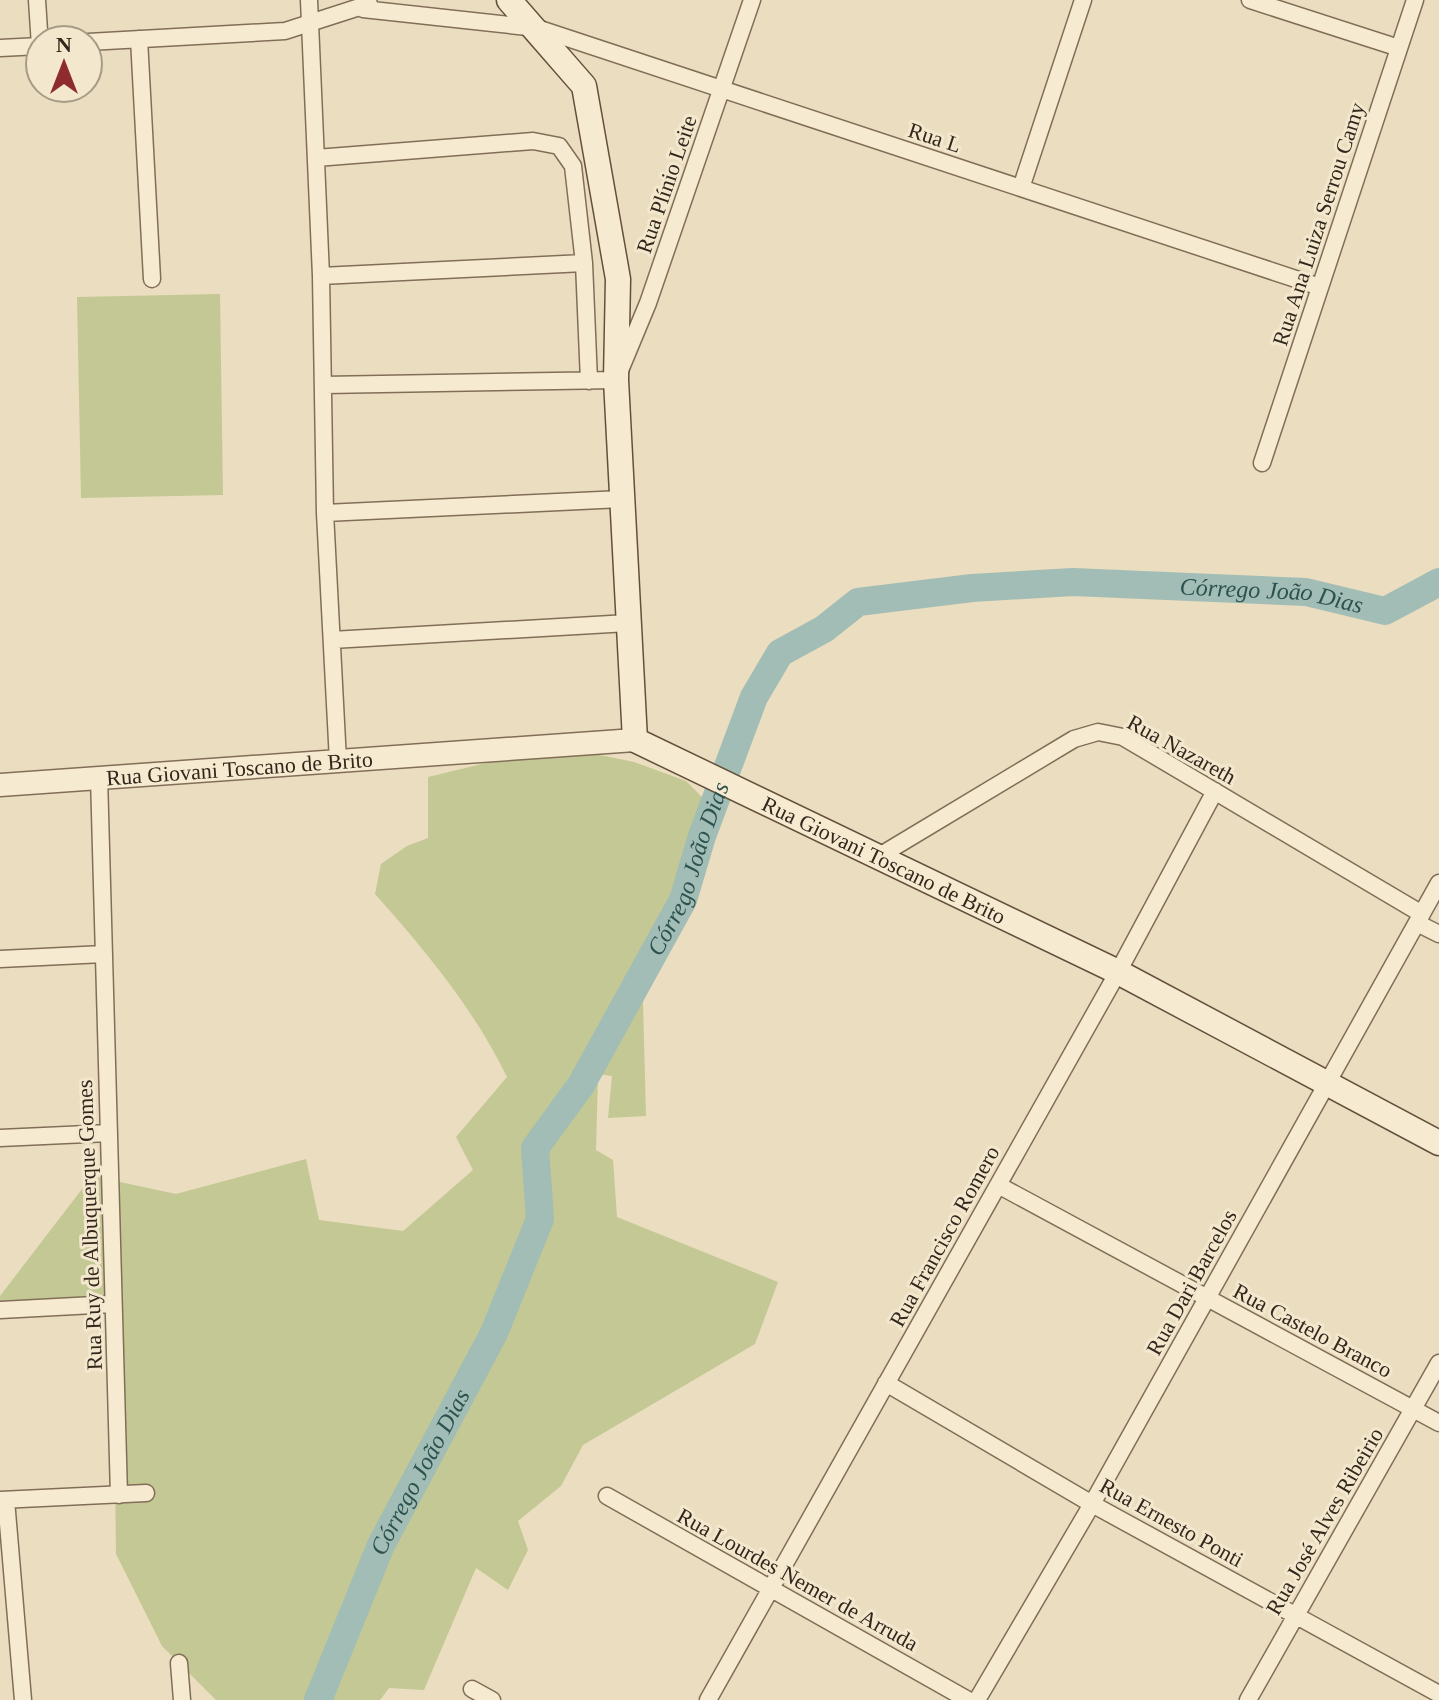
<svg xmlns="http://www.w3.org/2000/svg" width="1439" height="1700" viewBox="0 0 1439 1700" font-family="Georgia,serif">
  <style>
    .green { fill: #c3c894 }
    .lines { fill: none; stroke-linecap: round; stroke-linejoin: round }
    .river { stroke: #a2bdb5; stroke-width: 28 }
    .minor-casing { stroke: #826e58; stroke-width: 19 }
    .tertiary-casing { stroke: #826e58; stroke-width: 25 }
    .secondary-casing { stroke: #644f3c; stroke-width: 27 }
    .minor { stroke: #f6ebd1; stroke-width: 16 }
    .tertiary { stroke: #f6ebd1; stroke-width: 22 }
    .secondary { stroke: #f6ebd1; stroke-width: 24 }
    .labels { text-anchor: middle; stroke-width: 6; stroke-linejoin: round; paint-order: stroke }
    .street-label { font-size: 22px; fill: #33271c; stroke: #f3e8ce }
    .water-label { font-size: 24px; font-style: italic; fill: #2c524f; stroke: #f3e8ce }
  </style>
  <rect width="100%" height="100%" fill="#ebddbf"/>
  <path class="green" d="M220,294L223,495L81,498L77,297Z
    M556,746L634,762L686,781L715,810L712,835L700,880L662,952L643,1002L646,1116L608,1118L612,1076L598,1074L596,1150L613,1160L617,1217L778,1282L755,1344L583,1445L561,1486L518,1521L528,1550L508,1590L476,1568L424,1690L389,1688L380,1700H216L162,1646L116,1554L113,1304L0,1308V1296L92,1176L176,1194L306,1159L319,1220L403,1231L473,1170L456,1137L507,1077C474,1009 425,950 375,894L381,864L407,846L428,838V777Z"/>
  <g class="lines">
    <path class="river" id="s1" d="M318,1700L381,1545L494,1333L540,1219L535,1148L581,1085L683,900L702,836L754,697L780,653L824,629L858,602L972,588L1073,582L1306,592L1385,611L1439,582"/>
    <g class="minor-casing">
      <path id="minor" d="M37,0L40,46
        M309,0L321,276L325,513L338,761
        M1250,0L1399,48
        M363,9L537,28L1320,287
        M139,39L152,279
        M88,42L285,31L369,4
        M0,48L40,46
        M316,158L533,141L559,146L573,166L584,263
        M1021,188L1083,0
        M321,276L584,263L589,381
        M324,385L616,380L648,303L752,0
        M1262,463L1415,0
        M325,513L622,499
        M332,640L628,623
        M99,777L119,1495
        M876,858L1074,739L1098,732L1123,737L1422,914
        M1417,923L1439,934
        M0,959L104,954
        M0,1138L109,1133
        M998,1185L1439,1423
        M0,1310L113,1304
        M886,1383L1092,1504L1439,1694
        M607,1496L968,1700
        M0,1500L146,1493
        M6,1500L23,1700
        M179,1663L182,1700
        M472,1689L492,1700
        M708,1700L1118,972L1215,791
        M977,1700L1092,1504L1439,883
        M1248,1700L1439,1363"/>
    </g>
    <g class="tertiary-casing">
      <g id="tertiary">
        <path id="s2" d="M0,785L635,740"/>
      </g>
    </g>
    <g class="secondary-casing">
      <g id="secondary">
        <path id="s3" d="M509,0L584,86L618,279L616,380L635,740L1118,972L1439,1143"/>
      </g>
    </g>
    <use href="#minor" class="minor"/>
    <use href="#tertiary" class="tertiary"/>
    <use href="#secondary" class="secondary"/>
  </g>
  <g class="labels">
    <g class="street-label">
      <text transform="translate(935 137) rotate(18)" y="8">Rua L</text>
      <text transform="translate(666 184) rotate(-71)" y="8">Rua Plínio Leite</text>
      <text transform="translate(1318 224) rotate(-72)" y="8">Rua Ana Luiza Serrou Camy</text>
      <text transform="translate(1182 749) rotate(29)" y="8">Rua Nazareth</text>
      <text dy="8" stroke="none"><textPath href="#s2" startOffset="240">Rua Giovani Toscano de Brito</textPath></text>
      <text dy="8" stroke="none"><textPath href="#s3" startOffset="1048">Rua Giovani Toscano de Brito</textPath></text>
      <text transform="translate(89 1225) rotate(-92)" y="8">Rua Ruy de Albuquerque Gomes</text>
      <text transform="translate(944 1236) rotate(-61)" y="8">Rua Francisco Romero</text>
      <text transform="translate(1191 1282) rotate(-61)" y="8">Rua Dari Barcelos</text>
      <text transform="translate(1313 1330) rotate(28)" y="8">Rua Castelo Branco</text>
      <text transform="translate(1324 1521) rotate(-60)" y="8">Rua José Alves Ribeirio</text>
      <text transform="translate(1172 1522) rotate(29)" y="8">Rua Ernesto Ponti</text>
      <text transform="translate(798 1579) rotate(29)" y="8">Rua Lourdes Nemer de Arruda</text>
    </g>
    <g class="water-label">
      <text dy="8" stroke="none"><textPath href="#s1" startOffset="1666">Córrego João Dias</textPath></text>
      <text dy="8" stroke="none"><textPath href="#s1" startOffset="922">Córrego João Dias</textPath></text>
      <text dy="8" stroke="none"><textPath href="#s1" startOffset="250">Córrego João Dias</textPath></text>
    </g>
  </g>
  <g transform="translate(64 64)"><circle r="38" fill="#f3e8ce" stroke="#a69b87" stroke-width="2"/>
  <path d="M0-6L14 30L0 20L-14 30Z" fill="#8e2b2e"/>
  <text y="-12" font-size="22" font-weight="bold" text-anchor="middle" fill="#33271c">N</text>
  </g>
</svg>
